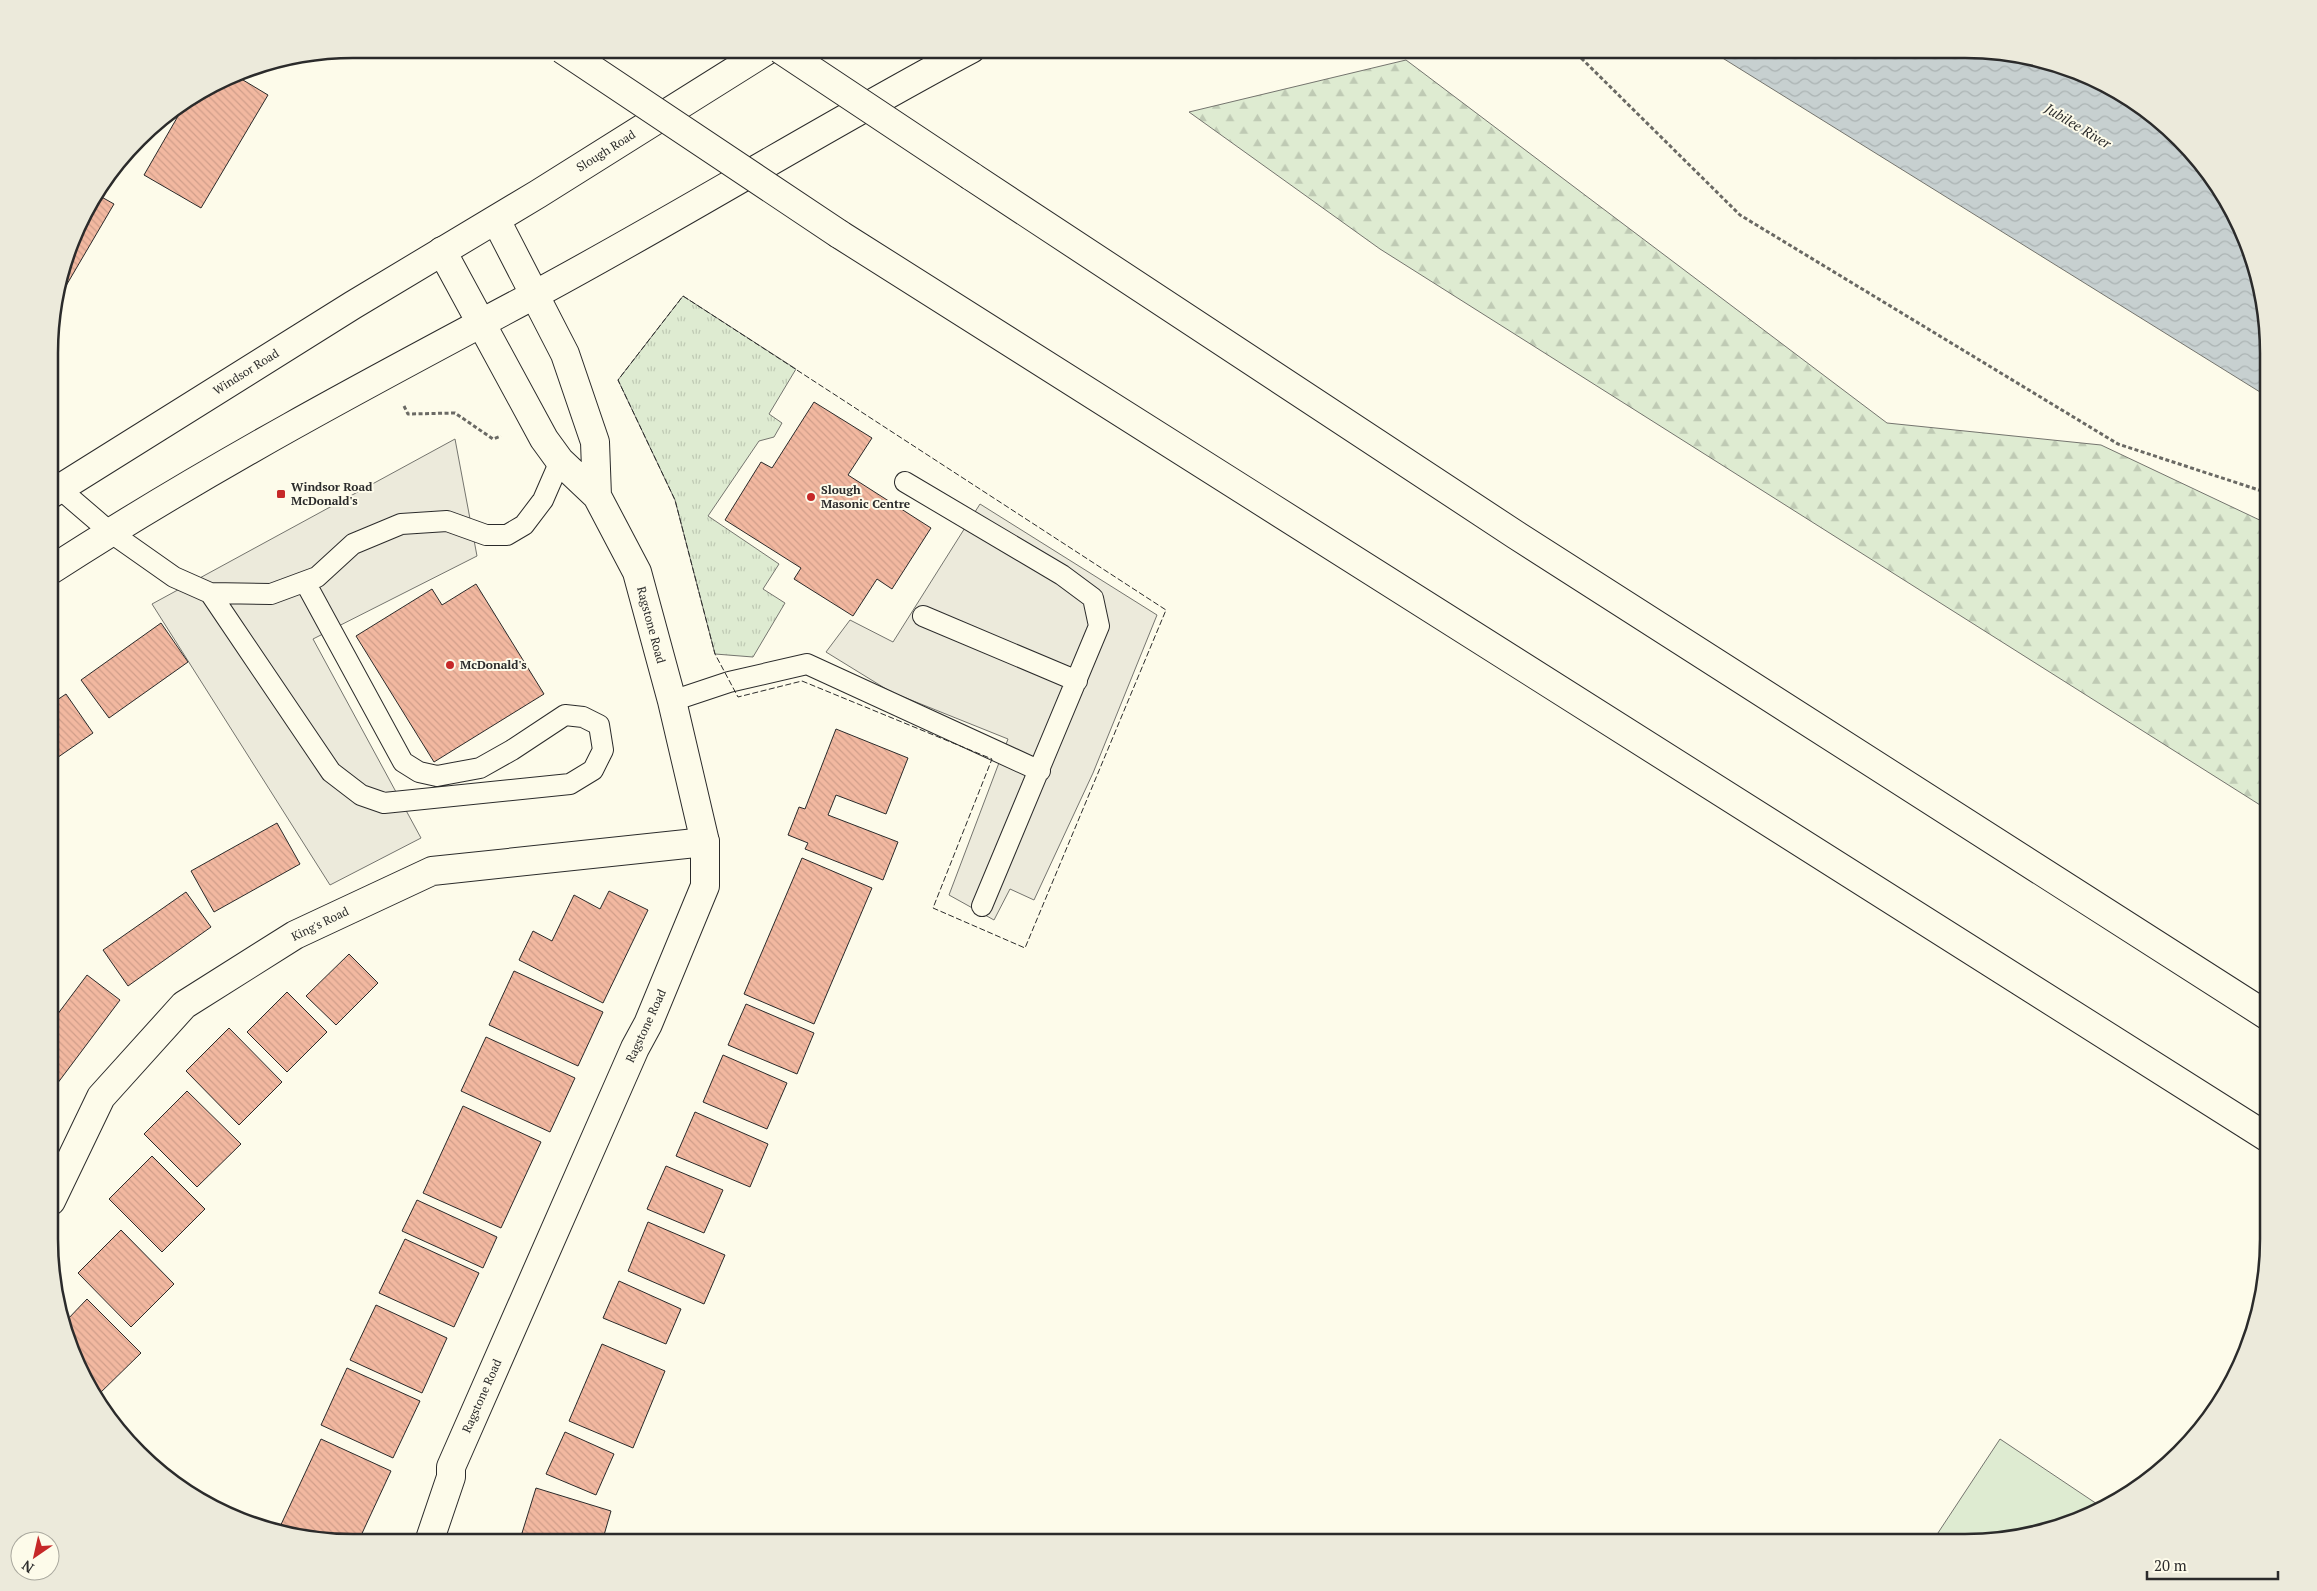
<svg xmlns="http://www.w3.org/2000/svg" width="2317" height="1591" viewBox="0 0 2317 1591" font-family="'PT Serif',serif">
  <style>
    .grass { fill: url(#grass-tufts); stroke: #74746e }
    .forest { fill: url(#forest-firs); stroke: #74746e }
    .pitch { fill: #deebd1; stroke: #74746e }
    .parking { fill: #eceadb; stroke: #74746e }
    .water { fill: url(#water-waves); stroke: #74746e }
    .building { fill: url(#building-back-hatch); stroke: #2b2b2b }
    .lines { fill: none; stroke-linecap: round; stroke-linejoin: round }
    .lane-casing { stroke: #2b2b2b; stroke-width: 22 }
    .street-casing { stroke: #2b2b2b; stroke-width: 30 }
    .secondary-casing { stroke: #2b2b2b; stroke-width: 30 }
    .primary-casing { stroke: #2b2b2b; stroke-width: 30 }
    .highway-casing { stroke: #2b2b2b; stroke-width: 30 }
    .path { stroke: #6a6964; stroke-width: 3; stroke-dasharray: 4 2.5; stroke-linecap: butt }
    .lane { stroke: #fdfbea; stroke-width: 20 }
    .street { stroke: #fdfbea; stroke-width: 28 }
    .secondary { stroke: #fdfbea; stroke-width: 28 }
    .primary { stroke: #fdfbea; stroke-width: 28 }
    .highway { stroke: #fdfbea; stroke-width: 28 }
    .highway-bridge-casing { stroke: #2b2b2b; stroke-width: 30; stroke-linecap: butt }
    .highway-bridge { stroke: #fdfbea; stroke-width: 28 }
    .fence { stroke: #2b2b2b; stroke-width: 1; stroke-dasharray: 6 2.5; stroke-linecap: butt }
    .poi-dot { fill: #c62828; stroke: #fdfbea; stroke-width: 2 }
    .labels { text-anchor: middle; stroke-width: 4; stroke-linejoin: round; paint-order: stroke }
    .street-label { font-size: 12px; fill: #2b2b2b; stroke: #fdfbea }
    .poi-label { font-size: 12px; font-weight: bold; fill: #2b2b2b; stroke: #fdfbea; text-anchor: start }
    .water-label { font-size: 14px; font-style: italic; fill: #2b2b2b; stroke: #fdfbea }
    .rim { fill: none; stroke: #2b2b2b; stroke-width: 2.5 }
  </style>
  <defs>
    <pattern id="grass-tufts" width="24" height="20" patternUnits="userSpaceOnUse" patternTransform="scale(1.25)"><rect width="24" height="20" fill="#deebd1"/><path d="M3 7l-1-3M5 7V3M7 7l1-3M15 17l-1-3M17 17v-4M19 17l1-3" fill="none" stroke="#bfcab4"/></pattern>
    <pattern id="forest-firs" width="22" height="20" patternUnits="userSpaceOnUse" patternTransform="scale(1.25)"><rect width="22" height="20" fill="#deebd1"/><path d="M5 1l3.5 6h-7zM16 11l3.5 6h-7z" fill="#bfcab4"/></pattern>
    <pattern id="water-waves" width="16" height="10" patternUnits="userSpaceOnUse" patternTransform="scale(1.25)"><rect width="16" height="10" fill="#c7d0d0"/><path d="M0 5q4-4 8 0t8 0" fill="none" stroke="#abb3b3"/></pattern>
    <pattern id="building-back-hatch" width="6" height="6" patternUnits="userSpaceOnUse" patternTransform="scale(1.25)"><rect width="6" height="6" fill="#f2b8a0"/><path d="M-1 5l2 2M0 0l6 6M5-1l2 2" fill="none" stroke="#d09e8a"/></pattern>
  </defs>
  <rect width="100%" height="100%" fill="#fdfbea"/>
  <path class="grass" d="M683,296L796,369L769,414L782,423L774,437L759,441L708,516L779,564L763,589L785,603L753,657L715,654L675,500L618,380Z"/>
  <path class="forest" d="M1406,60L1887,423L2101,445L2268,524V810L1380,249L1189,112Z"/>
  <path class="pitch" d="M2000,1439L2103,1508L2043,1532L1965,1542H1932Z"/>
  <path class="parking" d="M455,439L477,556L313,639L421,838L330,885L152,604Z
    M980,504L1157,615L1093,773L1034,900L1010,889L994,920L949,895L1008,739L891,692L826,652L850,620L893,642Z"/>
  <path class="water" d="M1708,49H1984L2062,65L2149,111L2193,153L2237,218L2268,333V397Z"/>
  <path class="building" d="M233,74L268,95L201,208L144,175L185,104Z
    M98,195L114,204L53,308L80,218Z
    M814,402L872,438L848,475L931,528L892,589L877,579L853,616L794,579L801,568L725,520L761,462L772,468Z
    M476,584L544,694L434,762L356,636L432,589L442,605Z
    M161,623L188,662L109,718L81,680Z
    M66,694L93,733L51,762V704Z
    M836,729L908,758L886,814L836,795L828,815L898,842L883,880L805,849L808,843L788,835L799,807L805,809Z
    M277,823L300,864L214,912L191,871Z
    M802,858L872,888L814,1024L744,994Z
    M609,891L648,910L603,1003L519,960L533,931L552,941L574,895L600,909Z
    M186,892L211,927L128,986L103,950Z
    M349,954L378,983L336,1025L306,996Z
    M514,971L603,1012L578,1066L489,1025Z
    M87,975L120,1000L57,1084L51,1080V1023Z
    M287,992L327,1032L287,1072L247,1032Z
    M746,1004L814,1033L797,1074L728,1045Z
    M229,1028L282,1082L239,1125L186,1071Z
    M486,1037L575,1078L550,1132L461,1091Z
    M723,1055L787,1083L767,1129L703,1102Z
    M187,1091L241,1144L197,1187L144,1134Z
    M463,1106L541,1142L501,1228L423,1193Z
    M695,1112L768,1144L750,1187L676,1156Z
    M152,1156L205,1209L162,1252L109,1199Z
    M666,1166L723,1190L704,1233L647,1209Z
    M417,1200L497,1237L483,1268L402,1231Z
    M648,1222L725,1255L704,1304L628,1271Z
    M121,1230L174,1284L131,1327L78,1273Z
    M405,1239L479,1273L454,1327L379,1293Z
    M619,1281L681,1309L666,1344L603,1318Z
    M87,1299L141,1353L97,1396L88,1386L66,1321Z
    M376,1305L447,1338L422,1393L350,1360Z
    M602,1344L665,1371L633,1448L569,1421Z
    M347,1368L420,1401L393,1458L321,1425Z
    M565,1432L614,1454L596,1495L546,1474Z
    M321,1439L391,1471L358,1542H333L278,1531Z
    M536,1488L611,1511L602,1542H551L522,1533Z"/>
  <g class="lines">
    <g class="lane-casing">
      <path id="lane" d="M905,482L1062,575L1093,598L1099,626L982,906
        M60,489L110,532L174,577L210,593L271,594L317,577L353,544L401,524L447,521L486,535H507L524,525L543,500L560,461
        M210,593L331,772L361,795L384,803L570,784L593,770L603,750L599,725L583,717L565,715L512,750L480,768L437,776L419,772L403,762L305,582
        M923,616L1077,681
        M672,701L729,682L807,664L1040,771"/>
    </g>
    <g class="street-casing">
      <path id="street" d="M51,1201L101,1097L184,1005L295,935L432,871L705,842"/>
    </g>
    <g class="secondary-casing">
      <path id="secondary" d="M496,220L565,354L595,442L597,496
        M429,1542L451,1477V1467L635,1048L648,1024L705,886V842L672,701L637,572L597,496L560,461L544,439L442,251"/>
    </g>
    <g class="primary-casing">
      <path id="primary" d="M51,494L353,305L538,194L769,49
        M51,570C207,469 372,381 536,294C683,215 824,127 971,49"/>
    </g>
    <g class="highway-casing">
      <path id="highway" d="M971,176L1516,535L2268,1016
        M839,234L2268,1138"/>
    </g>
    <path class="path" d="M1572,49L1740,215L2118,444L2268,493
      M404,406L408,414L455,413L493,439L501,436"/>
    <use href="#lane" class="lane"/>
    <use href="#street" class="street"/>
    <use href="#secondary" class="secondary"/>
    <use href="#primary" class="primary"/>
    <use href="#highway" class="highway"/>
    <g class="highway-bridge-casing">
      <path id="highway-bridge" d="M562,49L839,234
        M780,49L971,176"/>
    </g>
    <use href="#highway-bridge" class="highway-bridge"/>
    <path class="fence" d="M683,296L1166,610L1025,948L933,908L992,759L802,681L738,697L715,654L675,500L618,380Z"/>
  </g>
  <g class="poi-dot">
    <rect x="276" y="489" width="10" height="10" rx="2.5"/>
    <circle cx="811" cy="497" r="5"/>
    <circle cx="450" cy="665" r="5"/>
  </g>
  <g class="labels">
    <g class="street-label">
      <text transform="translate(606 151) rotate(-32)" y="4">Slough Road</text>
      <text transform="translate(246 372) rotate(-32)" y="4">Windsor Road</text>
      <text transform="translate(651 625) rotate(75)" y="4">Ragstone Road</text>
      <text transform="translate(320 924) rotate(-26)" y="4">King's Road</text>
      <text transform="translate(646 1026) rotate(-65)" y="4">Ragstone Road</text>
      <text transform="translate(482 1396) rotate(-66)" y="4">Ragstone Road</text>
    </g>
    <g class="poi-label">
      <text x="291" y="491">Windsor Road<tspan x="291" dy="14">McDonald's</tspan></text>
      <text x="821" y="494">Slough<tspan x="821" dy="14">Masonic Centre</tspan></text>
      <text x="460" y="669">McDonald's</text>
    </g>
    <g class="water-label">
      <text transform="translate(2078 126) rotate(31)" y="5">Jubilee River</text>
    </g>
  </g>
  <path d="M0 0H2317V1591H0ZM353 58H1965A295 295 0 0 1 2260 353V1239A295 295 0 0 1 1965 1534H353A295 295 0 0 1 58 1239V353A295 295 0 0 1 353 58Z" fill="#eceadb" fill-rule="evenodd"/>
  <path class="rim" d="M353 58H1965A295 295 0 0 1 2260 353V1239A295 295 0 0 1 1965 1534H353A295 295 0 0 1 58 1239V353A295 295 0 0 1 353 58Z"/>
  <g transform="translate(35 1556) rotate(214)"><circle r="24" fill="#fdfbea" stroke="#a9a89e"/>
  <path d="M0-4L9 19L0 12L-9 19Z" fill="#c62828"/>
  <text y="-8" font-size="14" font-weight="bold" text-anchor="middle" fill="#2b2b2b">N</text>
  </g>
  <path d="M2147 1571v8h131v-8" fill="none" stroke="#2b2b2b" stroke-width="2.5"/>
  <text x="2154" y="1571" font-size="15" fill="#2b2b2b" stroke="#fdfbea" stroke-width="4" paint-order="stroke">20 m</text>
</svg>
